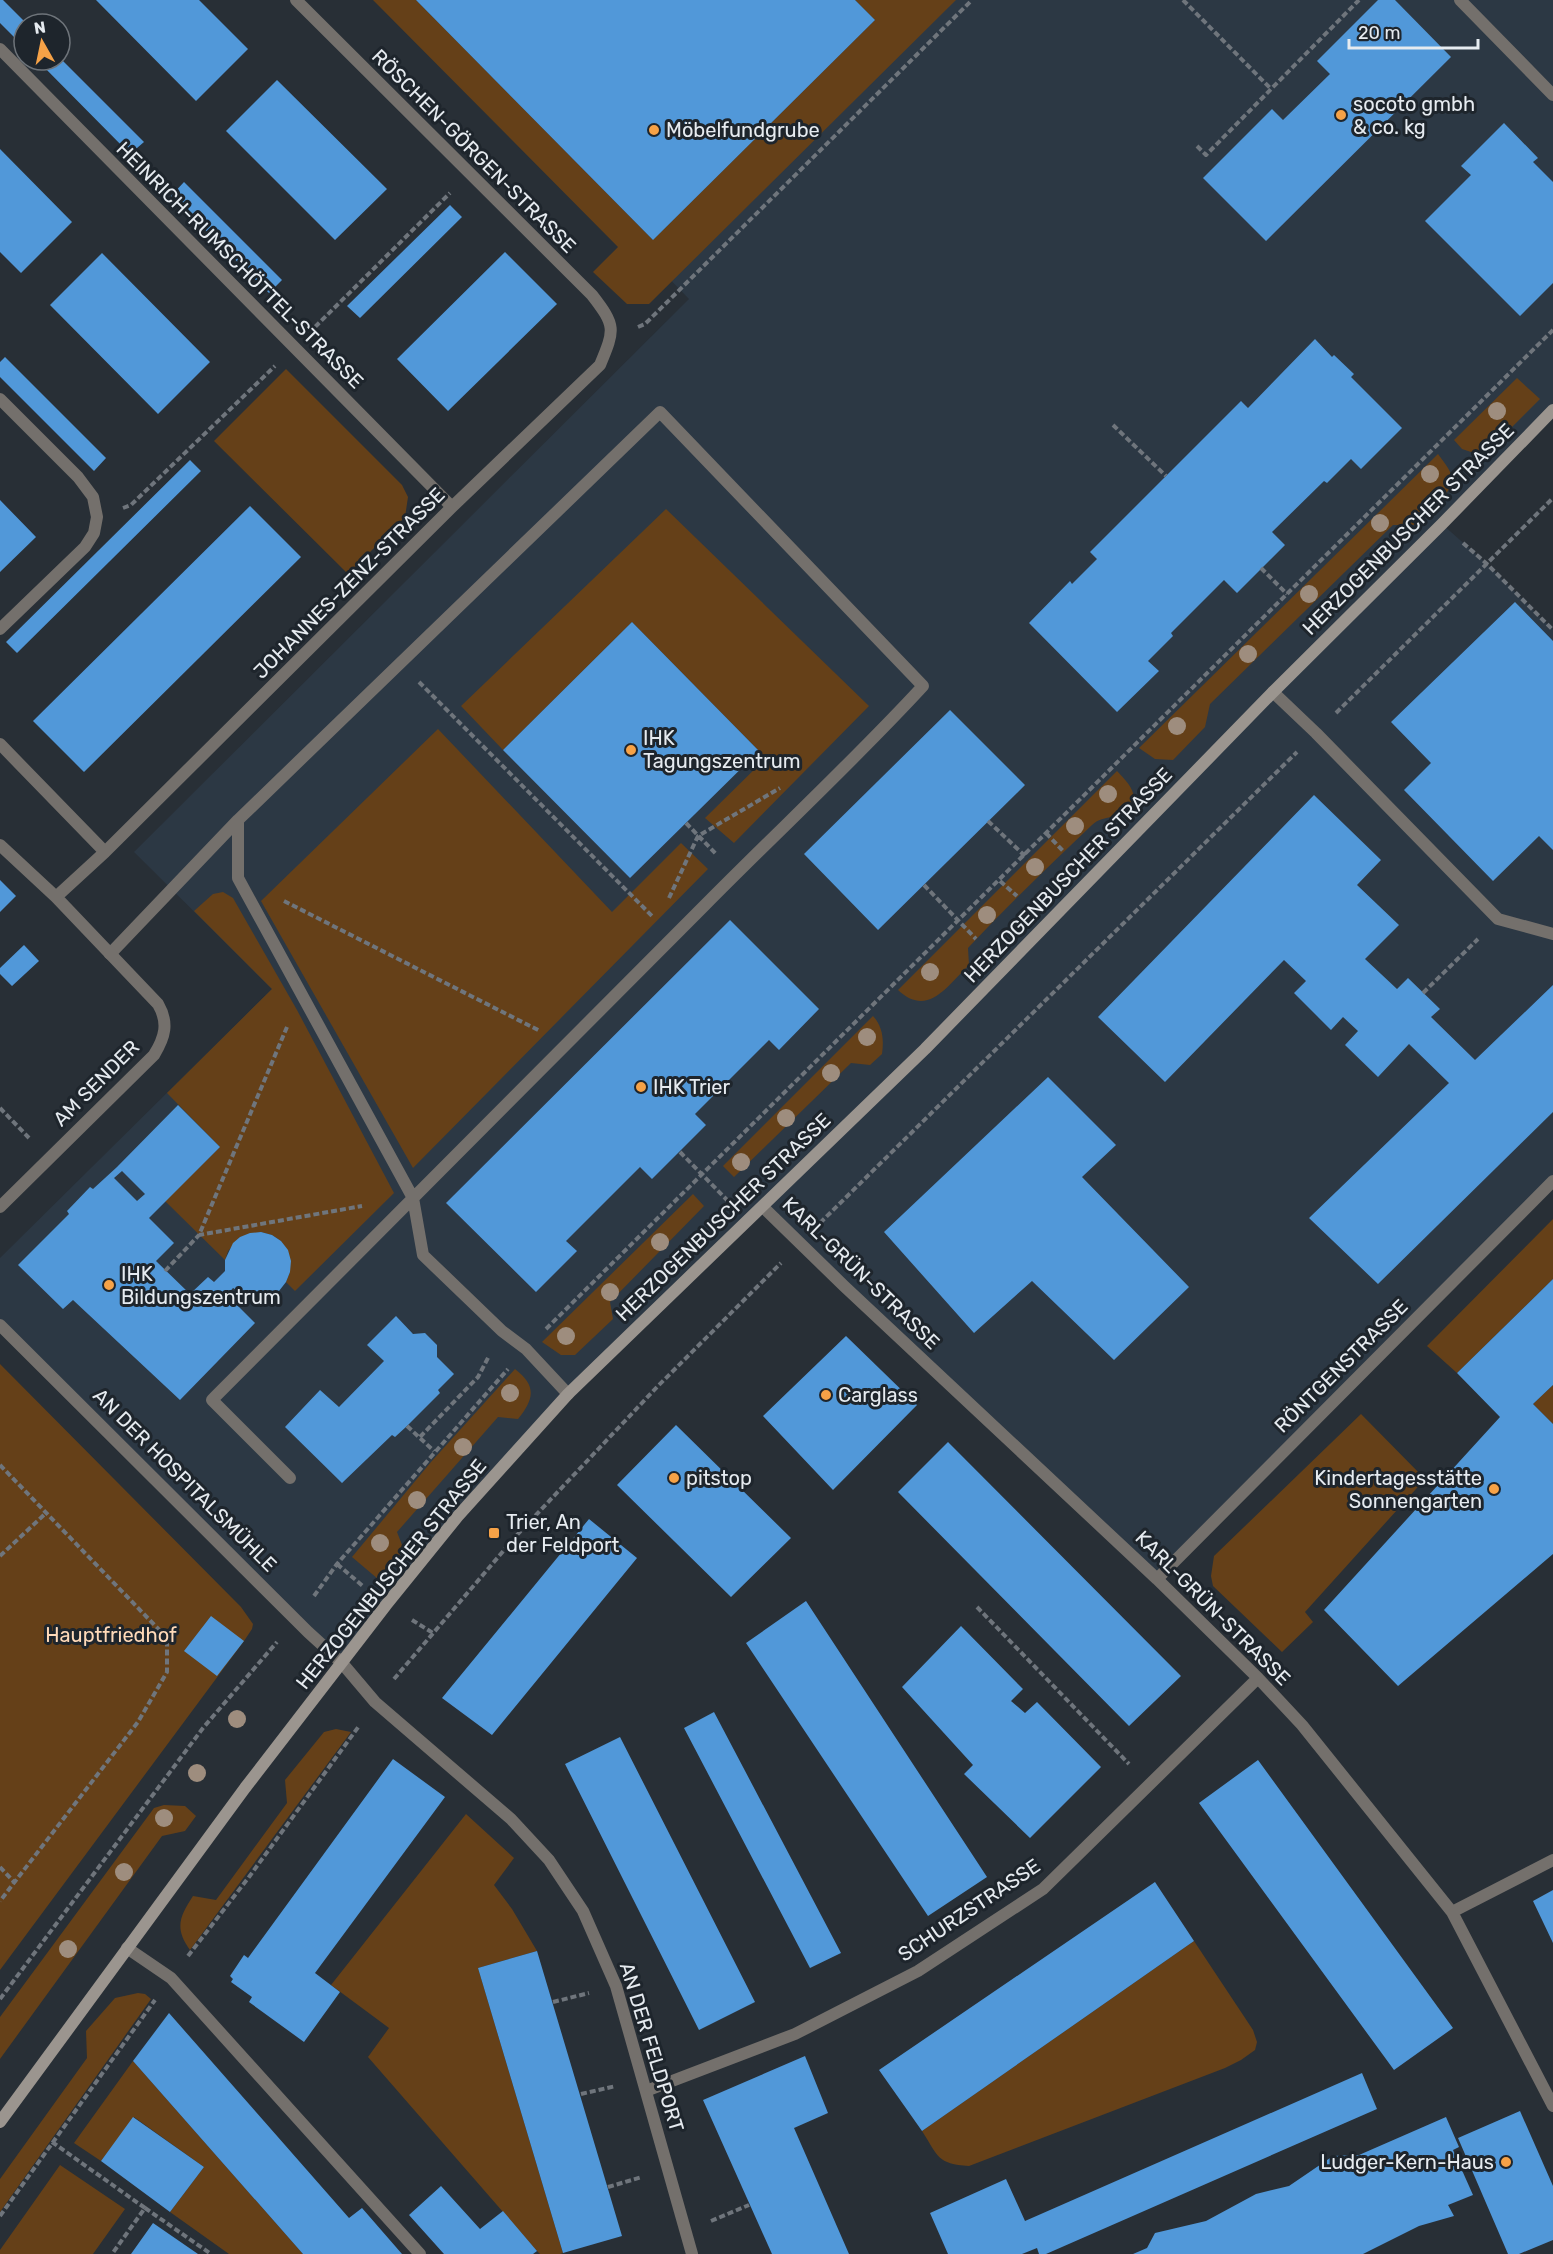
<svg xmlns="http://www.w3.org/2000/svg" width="1553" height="2254" viewBox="0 0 1553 2254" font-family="Rubik,sans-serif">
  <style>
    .built { fill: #2c3844 }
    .green { fill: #654018 }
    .building { fill: #5198d9; fill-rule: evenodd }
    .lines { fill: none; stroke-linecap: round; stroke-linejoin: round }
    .path { stroke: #6f757c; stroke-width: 4; stroke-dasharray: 6 3; stroke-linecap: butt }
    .service { stroke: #74706c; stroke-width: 12 }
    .minor { stroke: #74706c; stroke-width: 12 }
    .secondary { stroke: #9b958f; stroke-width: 12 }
    .tree { fill: #9e8d7e }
    .poi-dot { fill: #f6a247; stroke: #1e252c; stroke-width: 2 }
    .labels { text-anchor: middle; stroke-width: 6; stroke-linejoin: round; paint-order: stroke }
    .poi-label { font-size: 20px; fill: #e6ebf0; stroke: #1e252c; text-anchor: start }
    .street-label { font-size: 20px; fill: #e6ebf0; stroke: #1e252c }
    .park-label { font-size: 20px; fill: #ffdab9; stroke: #1e252c }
  </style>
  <rect width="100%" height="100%" fill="#282f36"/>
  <path class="built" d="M398,0H1553V410L1442,524L1487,564L1553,630V1181L1157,1579L763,1207L568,1394L342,1663L0,1325V1258L272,989L134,852L689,299Z"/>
  <path class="green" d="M373,0H416L653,240L875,20L855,0H956L649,304H627L593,272L618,247Z
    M286,369L402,485L408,497L405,517L348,574L214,441Z
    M1517,378L1540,399L1483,456L1462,449L1454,440Z
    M1438,454C1445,464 1454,473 1453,486L1414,525H1393L1210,704L1205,727L1173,760L1155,759L1139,748Z
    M666,509L869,706L734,843L705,818L766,758L632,622L503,750L461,706Z
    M438,729L612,912L681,843L708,869L413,1168L261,901Z
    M1117,771C1125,780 1139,792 1132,806C1124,820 1103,814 1092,825C1050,865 1008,905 968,948L969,965C947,986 928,1018 898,990Z
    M223,892L233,898L297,1010L394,1193L295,1291L286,1282L290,1272L281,1241L272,1235L261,1232L240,1237L228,1251L225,1260L165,1201L220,1147L167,1093L272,989L194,911L213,894Z
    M873,1016C883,1027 884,1040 882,1054L870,1065L851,1063L734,1177L723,1166Z
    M693,1194L704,1206L610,1302L613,1319L575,1355H561L542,1342Z
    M1553,1219V1279L1457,1373L1427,1346Z
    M0,1364L241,1607L253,1624L252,1629L244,1641L0,1970Z
    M515,1369C537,1386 534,1399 518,1419L498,1417L397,1532L404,1550L378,1579L352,1557L431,1462Z
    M1553,1385V1424L1533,1404Z
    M1361,1414L1425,1479L1305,1612L1313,1622L1282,1652L1213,1586L1211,1576L1214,1556Z
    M336,1729L351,1732L190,1950C174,1928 180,1916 193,1896L216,1900L287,1803L285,1780L324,1732Z
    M164,1805L185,1806L196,1816L185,1831L162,1836L0,2059V2017L154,1808Z
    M466,1814L514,1858L494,1885L512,1909L537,1951L478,1968L563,2253L560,2254H540L537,2251L368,2057L389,2028L331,1985Z
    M1194,1941L1253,2030L1257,2042L1255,2050L1241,2060L1225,2068L969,2166C937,2164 938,2156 922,2131Z
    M138,1993L145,1994L151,1999L0,2212V2179L87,2058L86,2031L115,1998Z
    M133,2061L303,2254H229L170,2212L204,2167L134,2117L101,2161L74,2143Z
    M60,2165L125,2209L93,2254H0V2250Z"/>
  <path class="building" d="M0,0H3L27,24H24V47L0,23Z
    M96,0H199L248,49L196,101Z
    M416,0H855L875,20L653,240Z
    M1378,0H1395L1451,57L1266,241L1203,178L1272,109L1283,120L1330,74L1317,61Z
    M60,58L144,142L130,154L37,60H60Z
    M277,80L387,189L335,240L226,131Z
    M1504,123L1538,158L1533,162L1553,182V283L1520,316L1425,221L1471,175L1461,166Z
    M0,149L72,222L21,273L0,252Z
    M184,182L282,280L269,293L171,196Z
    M450,205L462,217L360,318L347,306Z
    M505,252L557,304L448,411L397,359Z
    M102,253L210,362L158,414L50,305Z
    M1315,339L1332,357L1334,355L1354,374L1351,377L1402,428L1361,469L1351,459L1327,483L1324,481L1272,532L1285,545L1237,593L1224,580L1171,633L1173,636L1148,661L1159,671L1117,712L1029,623L1070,581L1072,584L1097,559L1090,552L1241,401L1248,408Z
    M5,357L106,458L94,471L0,377V362Z
    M190,460L201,471L17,653L6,642Z
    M0,500L36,537L0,572Z
    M250,506L301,557L84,772L33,721Z
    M1515,602L1553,641V850L1539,836L1493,881L1404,790L1431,763L1391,722Z
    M632,622L759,751L630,878L503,750Z
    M950,710L1025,785L878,930L804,854Z
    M1314,795L1381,860L1357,885L1399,925L1365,959L1397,989L1408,978L1440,1009L1431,1017L1475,1060L1553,985V1112L1378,1284L1309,1218L1449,1083L1409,1044L1378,1077L1345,1045L1358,1031L1343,1017L1331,1030L1294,993L1306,981L1284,960L1165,1082L1098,1017Z
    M0,880L16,896L0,912Z
    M730,920L819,1009L779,1050L769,1040L695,1114L706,1125L652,1179L640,1167L566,1241L577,1251L536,1292L446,1203Z
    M24,945L39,961L12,986L0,974V968Z
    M1048,1077L1116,1145L1082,1177L1189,1287L1114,1360L1032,1281L974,1333L884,1232Z
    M178,1105L220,1147L149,1218L174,1243L156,1261L190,1294L208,1277L214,1282L225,1271V1260L233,1243L240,1237L250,1233L261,1232L272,1235L281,1241L288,1250L291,1261L290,1272L286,1282L279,1291L269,1296L250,1297L233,1288L227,1295L255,1323L180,1400L73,1300L63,1309L18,1265L69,1214L67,1211L90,1187L93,1189L117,1167ZM122,1171L145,1194L137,1201L114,1178Z
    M1553,1279V1385L1533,1404L1553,1424V1554L1398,1686L1324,1610L1500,1417L1457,1373Z
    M396,1316L413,1334L425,1333L437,1345V1357L454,1374L438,1390L440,1393L407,1426L395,1437L392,1435L342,1483L285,1427L320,1390L339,1407L384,1361L367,1345Z
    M846,1336L917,1405L833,1490L763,1416Z
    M676,1425L791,1538L731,1597L617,1485Z
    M948,1442L1181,1676L1129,1726L898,1492Z
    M589,1519L637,1558L492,1735L442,1698Z
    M806,1601L987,1877L928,1916L746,1643Z
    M211,1616L244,1641L217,1676L184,1651Z
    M961,1626L1023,1689L1011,1701L1025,1713L1037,1702L1101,1767L1030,1838L964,1774L973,1765L902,1687Z
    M714,1712L841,1953L810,1968L684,1728Z
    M620,1737L755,2002L699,2030L565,1764Z
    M393,1759L445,1797L315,1973L340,1992L304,2042L249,2002L252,1997L231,1982L233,1979L230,1976L244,1955L248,1958Z
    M1258,1760L1453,2028L1394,2070L1199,1803Z
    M1155,1882L1194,1941L922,2131L879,2070Z
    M1553,1890V1943L1533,1901Z
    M537,1951L622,2236L563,2253L478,1968Z
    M169,2013L349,2218L362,2208L402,2254H303L133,2061Z
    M805,2056L828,2113L794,2128L849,2254H772L703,2100Z
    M1362,2073L1377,2109L1046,2254H1039L1037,2248L1022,2254H948L930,2213L1006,2179L1025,2221Z
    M1520,2111L1553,2186V2240L1519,2254H1508L1458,2138Z
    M133,2117L204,2167L170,2212L101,2161Z
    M1446,2117L1459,2147L1453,2150L1473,2195L1448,2205L1454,2216L1419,2226L1363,2254H1133L1147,2248L1155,2233L1206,2221L1256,2194L1289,2186L1333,2156L1359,2155Z
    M441,2186L480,2229L503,2211L537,2251L533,2254H444L409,2215Z
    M153,2223L198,2254H131Z"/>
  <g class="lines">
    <path class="path" d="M1183,0L1271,89
      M1197,146L1206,155L1359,0
      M315,327L450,193
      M638,327L645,324L972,0
      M1113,425L1166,476
      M123,508L131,505L275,366
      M1463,543L1487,564L1553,630
      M1261,568L1287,594
      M419,682L653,917
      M1336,713L1553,498
      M988,821L1025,856
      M686,823L716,854
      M1046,833L1064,852
      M1000,881L1017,896
      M924,885L976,939
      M669,898L698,836L780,788
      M284,901L540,1031
      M1423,993L1478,939
      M287,1027L199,1235L362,1206
      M0,1108L29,1138
      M680,1152L727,1200
      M820,1223L1297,752
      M165,1271L199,1235
      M546,1329L1553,330
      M407,1426L434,1451
      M420,1437L478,1377L489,1356
      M0,1465L167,1638V1672L138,1722L0,1901
      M0,1556L46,1513
      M337,1564L364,1587
      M314,1596L337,1564L508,1369
      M977,1607L1129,1764
      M412,1620L433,1633
      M394,1679L517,1535L658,1386L781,1263
      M0,1867L14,1882
      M188,1956L249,1877L359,1726
      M0,1999L203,1728L277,1642
      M553,2002L589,1993
      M581,2094L616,2086
      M52,2142L145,2208L112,2254
      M608,2187L642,2177
      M145,2208L211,2254
      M0,2216L155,2000
      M711,2221L749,2205"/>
    <path class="service" d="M1273,692L1316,733L1498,919L1553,934
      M110,954L238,820
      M290,1478L212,1400C376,1235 541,1071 705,905C777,832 853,762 923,686L660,412L238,820V878L413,1198L423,1255L502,1331L526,1349L568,1394
      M127,1948L171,1978L420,2254"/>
    <path class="minor" d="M1460,0L1553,95
      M0,49L452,507
      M0,399L78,477L93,497L97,517L94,533L85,547L0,629
      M0,744L105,852L56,897L158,1004C169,1023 165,1037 154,1055L0,1207
      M0,845L56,897
      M105,852L452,507L600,365C615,329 616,326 592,295L296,0
      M763,1207L844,1286L1157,1579L1258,1678L1302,1725L1452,1912L1553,2106
      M0,1325L308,1632L342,1663L375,1702L511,1819L549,1860L583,1911L616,1986L692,2254
      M1157,1579L1553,1181
      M1452,1912L1553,1860
      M646,2091L795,2034L918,1971L1043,1889L1258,1678"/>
    <path class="secondary" d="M0,2122L245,1788L386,1605L458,1516L568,1394L925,1049L1273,692L1442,524L1553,410"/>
  </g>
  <g class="tree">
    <circle cx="1497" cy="411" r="9"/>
    <circle cx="1430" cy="474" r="9"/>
    <circle cx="1380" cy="523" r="9"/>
    <circle cx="1309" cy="594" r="9"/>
    <circle cx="1248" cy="654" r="9"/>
    <circle cx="1177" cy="726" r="9"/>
    <circle cx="1108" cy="794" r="9"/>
    <circle cx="1075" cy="826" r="9"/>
    <circle cx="1035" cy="867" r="9"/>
    <circle cx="987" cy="915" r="9"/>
    <circle cx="930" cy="972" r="9"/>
    <circle cx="867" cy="1037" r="9"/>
    <circle cx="831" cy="1073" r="9"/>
    <circle cx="786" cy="1118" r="9"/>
    <circle cx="741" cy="1162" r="9"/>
    <circle cx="660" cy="1242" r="9"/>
    <circle cx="610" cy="1292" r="9"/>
    <circle cx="566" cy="1336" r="9"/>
    <circle cx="510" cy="1393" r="9"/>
    <circle cx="463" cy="1447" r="9"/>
    <circle cx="417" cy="1500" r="9"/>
    <circle cx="380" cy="1543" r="9"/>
    <circle cx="237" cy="1719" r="9"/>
    <circle cx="197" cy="1773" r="9"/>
    <circle cx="164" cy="1818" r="9"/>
    <circle cx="124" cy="1872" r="9"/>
    <circle cx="68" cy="1949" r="9"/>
  </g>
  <g class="poi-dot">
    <circle cx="1341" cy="115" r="6"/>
    <circle cx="654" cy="130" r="6"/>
    <circle cx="631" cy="750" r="6"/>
    <circle cx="641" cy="1087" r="6"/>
    <circle cx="109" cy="1285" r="6"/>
    <circle cx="826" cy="1395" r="6"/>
    <circle cx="674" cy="1478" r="6"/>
    <circle cx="1494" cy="1489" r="6"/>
    <rect x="488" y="1527" width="12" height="12" rx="3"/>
    <circle cx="1506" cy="2162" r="6"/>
  </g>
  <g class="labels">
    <g class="poi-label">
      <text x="1353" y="111">socoto gmbh<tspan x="1353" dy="23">&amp; co. kg</tspan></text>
      <text x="666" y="137">Möbelfundgrube</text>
      <text x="643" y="745">IHK<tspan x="643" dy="23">Tagungszentrum</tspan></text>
      <text x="653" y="1094">IHK Trier</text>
      <text x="121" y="1281">IHK<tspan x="121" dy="23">Bildungszentrum</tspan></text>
      <text x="838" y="1402">Carglass</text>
      <text x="686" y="1485">pitstop</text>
      <text x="1482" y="1485" text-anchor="end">Kindertagesstätte<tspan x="1482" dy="23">Sonnengarten</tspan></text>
      <text x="506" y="1529">Trier, An<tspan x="506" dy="23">der Feldport</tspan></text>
      <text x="1494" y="2169" text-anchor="end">Ludger-Kern-Haus</text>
    </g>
    <g class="street-label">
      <text transform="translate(474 151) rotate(45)" y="7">RÖSCHEN-GÖRGEN-STRASSE</text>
      <text transform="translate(240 265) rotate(45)" y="7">HEINRICH-RUMSCHÖTTEL-STRASSE</text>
      <text transform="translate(1408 529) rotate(-45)" y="7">HERZOGENBUSCHER STRASSE</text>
      <text transform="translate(349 583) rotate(-45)" y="7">JOHANNES-ZENZ-STRASSE</text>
      <text transform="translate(1068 875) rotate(-46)" y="7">HERZOGENBUSCHER STRASSE</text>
      <text transform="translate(96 1083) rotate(-45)" y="7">AM SENDER</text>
      <text transform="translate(723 1217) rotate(-44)" y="7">HERZOGENBUSCHER STRASSE</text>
      <text transform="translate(861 1273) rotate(44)" y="7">KARL-GRÜN-STRASSE</text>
      <text transform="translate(1341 1366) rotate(-45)" y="7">RÖNTGENSTRASSE</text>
      <text transform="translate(185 1480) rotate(45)" y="7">AN DER HOSPITALSMÜHLE</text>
      <text transform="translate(391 1574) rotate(-51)" y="7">HERZOGENBUSCHER STRASSE</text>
      <text transform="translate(1213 1608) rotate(45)" y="7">KARL-GRÜN-STRASSE</text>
      <text transform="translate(969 1910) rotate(-34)" y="7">SCHURZSTRASSE</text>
      <text transform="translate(652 2047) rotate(73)" y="7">AN DER FELDPORT</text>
    </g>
    <g class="park-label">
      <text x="111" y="1642">Hauptfriedhof</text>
    </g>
  </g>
  <g transform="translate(42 42) rotate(351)"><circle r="28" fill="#1e252c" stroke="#6e747a" stroke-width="1.5"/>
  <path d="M0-4.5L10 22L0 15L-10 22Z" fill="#f6a247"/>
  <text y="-9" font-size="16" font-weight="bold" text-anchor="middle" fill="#e6ebf0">N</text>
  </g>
  <path d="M1349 39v9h129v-9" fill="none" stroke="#e6ebf0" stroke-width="3"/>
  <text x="1358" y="39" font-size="18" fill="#e6ebf0" stroke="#1e252c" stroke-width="4.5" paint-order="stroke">20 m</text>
</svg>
